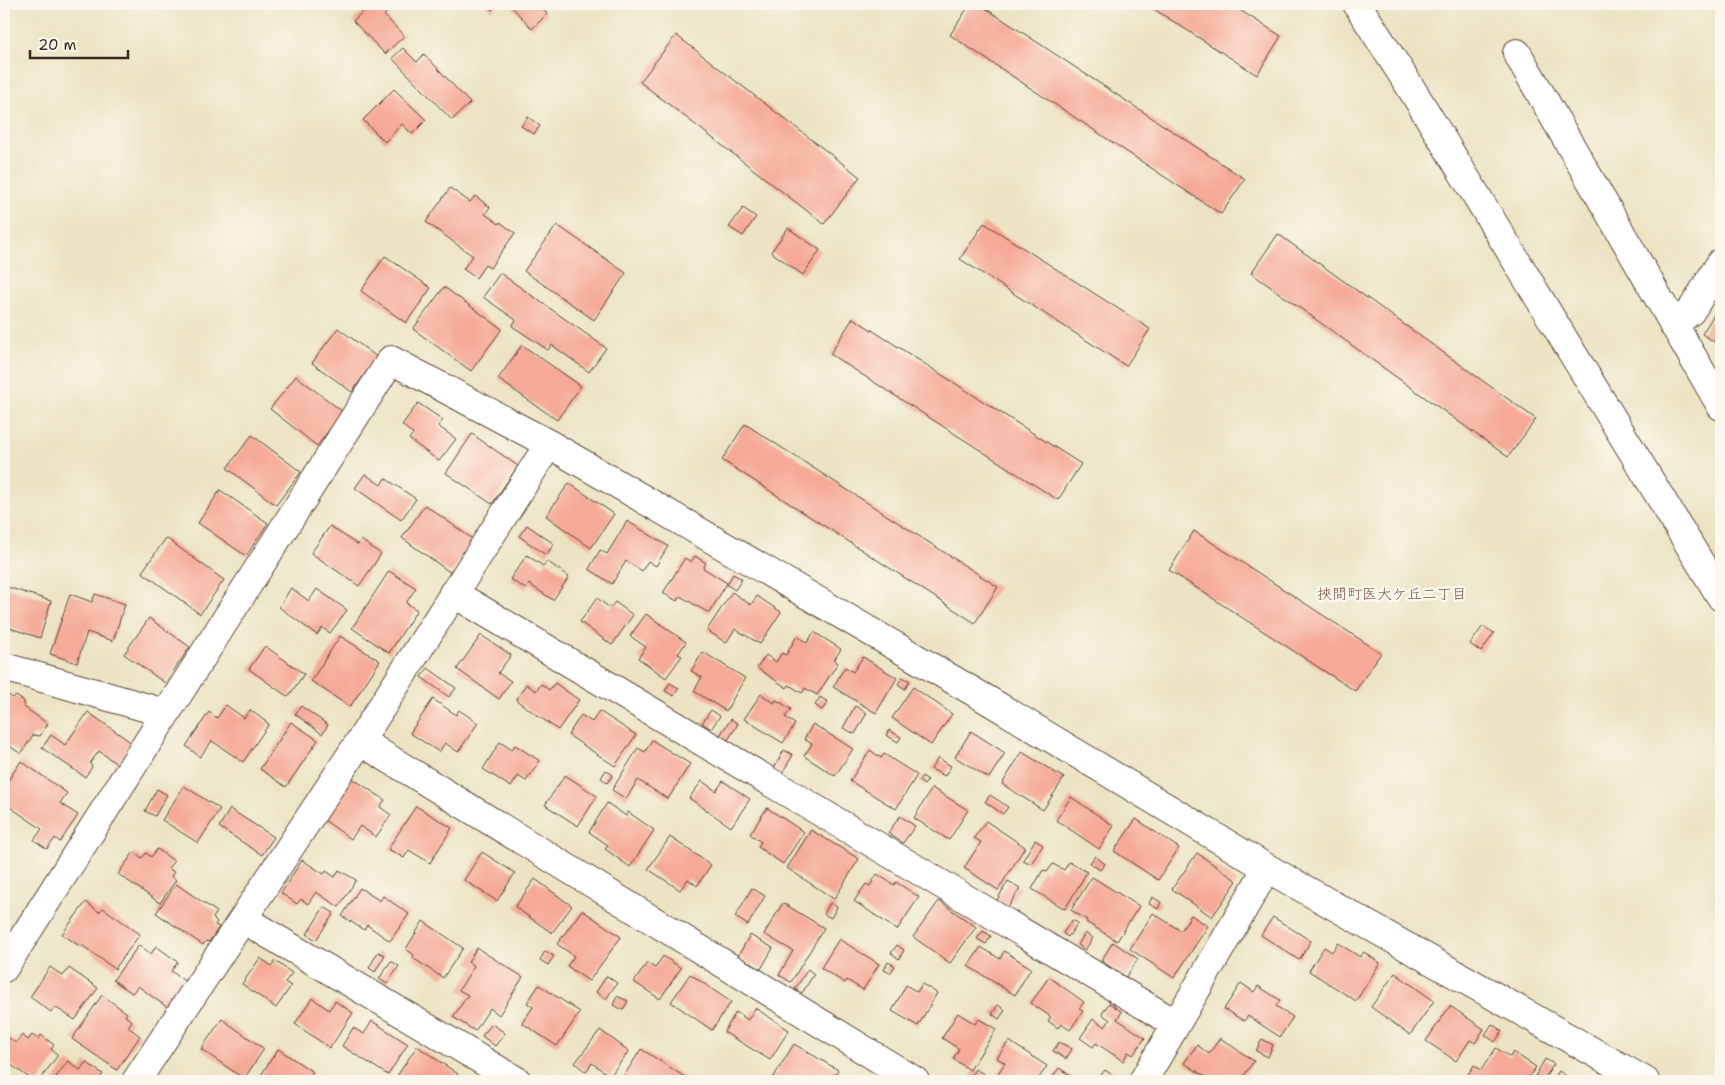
<svg xmlns="http://www.w3.org/2000/svg" width="1725" height="1085" viewBox="0 0 1725 1085" font-family="'Shantell Sans','Klee One',sans-serif">
  <style>
    .building { fill: #f5a996 }
    .lines { fill: none; stroke-linecap: round; stroke-linejoin: round }
    .minor-casing { stroke: #564637; stroke-width: 30 }
    .minor { stroke: #fff; stroke-width: 28 }
    .labels { text-anchor: middle; stroke-width: 5; stroke-linejoin: round; paint-order: stroke }
    .neighbourhood-label { font-size: 15px; fill: #7c5648; stroke: #fbf7ec }
  </style>
  <rect width="100%" height="100%" fill="#fbf7ec"/>
  <filter id="ink" filterUnits="userSpaceOnUse"><feTurbulence type="fractalNoise" baseFrequency=".02" numOctaves="2"/><feDisplacementMap in="SourceGraphic" scale="10" xChannelSelector="R" yChannelSelector="G"/><feConvolveMatrix kernelMatrix="1 2 1 2 8 2 1 2 1" color-interpolation-filters="sRGB"/></filter>
  <filter id="wash" filterUnits="userSpaceOnUse"><feTurbulence type="fractalNoise" baseFrequency=".0096" numOctaves="4" result="noise"/><feDisplacementMap in="SourceGraphic" scale="20" xChannelSelector="R" yChannelSelector="G"/><feGaussianBlur stdDeviation="1.12" result="paint"/><feColorMatrix in="noise" values="0 0 0 0 0 0 0 0 0 0 0 0 0 0 0 0 0 1.4 0 .05"/><feComposite in="paint" operator="in"/></filter>
  <g filter="url(#wash)">
    <rect width="100%" height="100%" fill="#ece3c3"/>
    <g id="blocks">
      <path class="building" d="M371,4H397L384,15L404,36L385,54L353,21Z
        M486,4H498L492,10Z
        M517,4H538L547,14L532,29L513,8Z
        M970,4H979L1245,179L1221,214L950,35Z
        M1146,4H1230L1281,36L1257,75Z
        M676,35L860,177L824,224L640,82Z
        M403,48L417,62L424,54L470,103L452,120L392,58Z
        M394,89L426,120L412,134L402,124L385,142L363,120Z
        M528,117L540,126L534,134L521,126Z
        M450,188L470,202L475,196L490,207L485,214L499,224L500,222L515,233L490,268L485,265L476,278L463,269L473,256L426,222Z
        M743,208L756,217L743,236L729,227Z
        M984,223L1150,329L1126,366L960,259Z
        M557,225L626,273L594,320L524,271Z
        M788,228L820,250L803,275L771,252Z
        M1278,234L1536,419L1508,457L1251,273Z
        M385,256L431,288L406,323L361,291Z
        M500,273L606,348L589,372L552,345L548,350L512,326L516,320L483,297Z
        M444,287L502,329L471,371L413,329Z
        M1721,303V346L1702,334Z
        M853,318L1081,464L1058,500L830,354Z
        M338,328L377,357L352,392L312,363Z
        M522,345L581,386L557,420L498,379Z
        M296,376L343,412L317,446L270,409Z
        M418,403L443,420L438,426L456,439L439,461L409,439L413,434L402,425Z
        M745,424L998,587L975,623L722,460Z
        M472,434L518,466L492,504L446,473Z
        M252,435L301,472L276,505L227,468Z
        M365,474L381,485L385,478L416,499L401,520L355,488Z
        M569,483L614,514L591,548L546,516Z
        M220,490L268,523L246,556L198,523Z
        M425,505L474,540L451,573L402,538Z
        M627,521L668,546L656,566L648,561L642,571L626,561L612,584L589,569L600,550L607,554Z
        M527,525L554,544L546,555L519,536Z
        M330,526L358,545L361,540L381,554L359,586L311,553Z
        M1194,531L1381,653L1355,691L1169,570Z
        M166,538L224,580L200,614L142,572Z
        M527,555L543,566L547,561L569,577L553,600L529,584L526,589L510,579Z
        M695,556L706,563L703,568L727,583L709,613L680,596L677,601L663,593L685,558L691,562Z
        M389,571L416,588L406,603L417,610L389,653L352,628Z
        M733,574L742,579L735,590L727,585Z
        M4,586L51,601L40,638L4,626Z
        M291,588L309,601L317,589L347,610L330,633L322,628L317,635L279,607Z
        M732,592L751,605L757,596L781,612L760,644L735,629L726,643L707,630Z
        M70,594L92,602L95,594L125,604L113,641L87,632L77,663L50,654Z
        M597,598L610,608L615,602L633,615L612,645L580,622Z
        M646,614L686,642L678,654L682,656L666,678L638,658L646,647L630,636Z
        M149,618L190,647L165,683L124,654Z
        M1483,626L1494,633L1481,652L1470,644Z
        M814,632L841,649L834,660L838,663L817,695L805,688L802,693L789,685L787,688L757,668L766,655L776,662L782,653L786,655L797,636L807,643Z
        M481,635L511,655L498,673L511,681L499,699L457,669Z
        M340,636L380,661L350,707L311,681Z
        M265,646L304,674L288,697L249,669Z
        M703,652L745,678L726,711L694,691L702,677L691,671Z
        M863,657L897,678L876,713L833,687L845,667L853,672Z
        M428,668L456,688L449,697L421,677Z
        M902,677L910,681L905,689L898,684Z
        M555,683L579,700L558,730L516,700L526,684L536,691L541,684L549,690Z
        M670,683L679,688L674,696L665,691Z
        M913,687L952,714L931,745L892,718Z
        M4,692L13,698L16,696L24,701V707L48,724L40,736L33,735L21,754L4,742Z
        M761,694L774,703L776,700L791,709L785,717L795,724L783,743L744,719Z
        M820,697L828,702L822,710L815,705Z
        M433,699L456,715L459,710L478,723L458,752L445,743L439,752L410,733Z
        M226,705L244,718L250,710L269,724L243,762L212,741L200,757L186,746L209,712L217,718Z
        M301,706L328,725L322,734L295,714Z
        M855,706L867,713L855,734L843,728Z
        M711,710L720,716L711,729L702,723Z
        M599,711L636,735L615,766L568,735L581,715L592,722Z
        M88,712L132,743L117,764L99,751L90,763L92,767L85,777L42,748L51,735L65,745Z
        M731,719L738,724L726,743L718,738Z
        M291,722L318,740L286,787L260,769Z
        M813,724L853,749L835,776L804,756L812,744L804,739Z
        M889,730L901,737L898,742L886,735Z
        M971,731L1005,753L989,778L955,757Z
        M652,740L690,764L668,799L638,780L626,799L612,790L638,748L645,752Z
        M500,742L512,750L515,745L540,761L526,781L518,776L511,787L483,769Z
        M784,750L793,755L782,773L774,768Z
        M870,750L881,758L884,754L917,775L896,809L850,781Z
        M1022,752L1064,778L1043,810L1002,784Z
        M938,758L951,766L945,776L931,769Z
        M21,761L67,793L60,803L78,815L60,842L55,838L47,849L34,840L42,829L4,803V787Z
        M606,770L613,775L607,783L601,778Z
        M565,775L597,796L578,826L545,805Z
        M349,776L385,800L380,807L391,815L376,837L360,826L351,839L320,817Z
        M922,776L928,780L924,785L919,781Z
        M702,781L716,791L723,781L750,799L731,827L689,798Z
        M184,786L220,809L198,843L162,820Z
        M932,788L968,810L949,840L914,818Z
        M157,789L167,795L155,816L145,811Z
        M990,795L1008,807L1003,814L985,802Z
        M1071,797L1114,826L1099,849L1056,820Z
        M607,803L626,816L628,812L654,830L630,867L605,849L608,845L589,832Z
        M416,806L452,828L430,863L409,850L404,858L388,849Z
        M767,808L804,832L783,864L758,847L761,842L750,834Z
        M230,809L274,837L262,855L219,827Z
        M900,816L915,826L903,843L888,833Z
        M1136,819L1179,848L1158,880L1114,851Z
        M986,821L1025,847L998,890L964,868L981,842L974,838Z
        M811,830L859,859L834,899L787,868Z
        M670,837L711,865L697,886L688,879L680,890L648,869Z
        M1035,840L1043,845L1031,864L1023,860Z
        M157,849L174,861L168,868L174,872L171,876L176,880L160,903L118,874L134,852L142,858L146,853L151,857Z
        M482,852L515,873L497,901L464,880Z
        M1197,853L1237,881L1212,917L1172,889Z
        M1095,856L1105,864L1100,870L1090,863Z
        M302,860L324,874L326,871L335,877L339,870L356,880L339,907L316,892L308,904L301,899L297,904L281,893Z
        M1069,862L1087,872L1065,909L1032,889L1043,870L1047,872L1053,864L1064,870Z
        M877,874L894,885L896,882L919,897L897,930L854,901L866,884L870,886Z
        M1092,877L1139,906L1117,941L1086,922L1087,920L1071,910Z
        M535,879L572,906L552,933L515,907Z
        M1008,881L1020,888L1007,909L996,902Z
        M176,884L217,912L213,918L217,922L215,925L219,927L209,942L206,941L203,945L156,913Z
        M360,888L380,901L383,896L409,914L390,941L367,925L364,930L342,916Z
        M752,888L765,896L748,925L735,917Z
        M1152,897L1161,902L1158,909L1149,904Z
        M939,901L976,927L950,963L913,937Z
        M86,902L99,912L103,908L140,934L115,969L83,946L78,945L62,934Z
        M783,903L824,928L791,982L779,975L793,951L764,934Z
        M830,903L837,907L831,918L824,914Z
        M324,907L334,913L316,940L307,934Z
        M582,910L621,937L589,981L567,966L574,956L557,944Z
        M1153,913L1181,931L1191,915L1208,926L1174,978L1130,949Z
        M1273,917L1311,941L1299,960L1261,935Z
        M1072,920L1078,923L1068,937L1063,933Z
        M423,921L463,948L443,978L413,958L414,955L406,949Z
        M983,931L991,936L986,944L977,939Z
        M1085,933L1093,938L1085,950L1078,945Z
        M750,935L773,948L761,969L738,956Z
        M839,939L879,964L863,990L847,980L845,983L821,968Z
        M1113,942L1138,959L1126,977L1101,961Z
        M1338,943L1360,957L1364,952L1380,963L1356,1001L1309,971L1324,947L1332,952Z
        M139,945L151,954L156,946L178,962L171,971L187,983L168,1008L138,986L132,993L113,980Z
        M897,945L904,950L899,959L891,953Z
        M981,947L1000,959L1004,951L1031,968L1015,995L968,966Z
        M477,948L523,977L499,1015L490,1008L475,1031L453,1017L468,995L459,990L474,966L468,962Z
        M545,951L554,956L548,965L540,960Z
        M378,952L385,955L375,972L369,968Z
        M663,956L681,968L660,999L634,982L647,963L655,968Z
        M260,958L272,966L275,961L292,973L285,982L291,986L276,1008L242,984Z
        M391,961L399,966L387,984L379,979Z
        M888,962L895,966L890,973L884,970Z
        M50,967L63,976L69,968L98,988L75,1020L55,1007L51,1012L30,997Z
        M808,969L814,974L802,993L795,989Z
        M1395,973L1434,1001L1410,1035L1371,1007Z
        M690,974L731,1002L712,1030L671,1002Z
        M607,976L617,983L606,999L596,992Z
        M1049,977L1084,1002L1079,1009L1083,1011L1070,1030L1061,1024L1058,1028L1048,1021L1051,1017L1031,1003Z
        M1241,983L1254,992L1258,986L1280,1000L1276,1006L1293,1017L1280,1037L1248,1016L1244,1021L1224,1009Z
        M922,984L937,993L918,1026L892,1011L906,985L917,992Z
        M539,985L580,1012L557,1046L522,1023L533,1007L527,1003Z
        M102,995L127,1013L125,1016L132,1021L128,1027L140,1036L117,1070L72,1039Z
        M617,996L628,1001L623,1010L613,1005Z
        M312,998L329,1010L335,1001L353,1013L330,1048L295,1024Z
        M1109,1003L1122,1012L1117,1019L1145,1038L1133,1055L1128,1052L1123,1061L1096,1043L1093,1047L1080,1038L1093,1019L1105,1027L1110,1020L1102,1014Z
        M998,1005L1005,1010L999,1019L992,1014Z
        M1450,1006L1484,1029L1475,1043L1470,1040L1456,1061L1426,1041Z
        M755,1008L789,1030L770,1060L724,1032L736,1012L748,1020Z
        M958,1013L975,1024L979,1019L996,1029L970,1070L953,1059L959,1049L942,1038Z
        M222,1019L264,1049L244,1079L201,1049Z
        M372,1021L408,1044L388,1075L342,1046L353,1028L364,1034Z
        M492,1024L505,1033L495,1046L482,1036Z
        M1492,1024L1502,1031L1495,1042L1485,1035Z
        M600,1030L629,1051L610,1076L592,1063L586,1072L575,1063Z
        M22,1035L28,1040L32,1035L38,1039L41,1035L54,1045L51,1049L58,1055L39,1081H34L8,1063L6,1066L4,1064V1039L6,1036L16,1043Z
        M1220,1038L1254,1061L1240,1081H1235L1230,1078L1228,1081H1212L1184,1063L1197,1045L1209,1054Z
        M1262,1039L1273,1045L1268,1057L1256,1051Z
        M1009,1041L1047,1066L1037,1081H1008L997,1075L1005,1063L997,1058Z
        M1059,1042L1072,1049L1066,1059L1053,1051Z
        M794,1044L838,1070L831,1081H771Z
        M417,1046L458,1074L453,1081H399L395,1079Z
        M1496,1048L1510,1057L1513,1052L1536,1067L1526,1081H1464L1474,1065L1481,1070Z
        M278,1049L313,1072L307,1081H263L259,1078Z
        M641,1049L685,1077L682,1081H625L622,1079Z
        M1545,1059L1554,1064L1543,1081L1535,1076Z
        M68,1061L80,1070L86,1062L103,1074L99,1079L102,1081H53Z
        M1059,1068L1079,1081H1050Z
        M975,1069L984,1074L979,1081H968Z
        M1105,1070L1121,1081H1102L1098,1079Z
        M1559,1071L1574,1081H1552Z"/>
    </g>
  </g>
  <g filter="url(#ink)">
    <use href="#blocks" fill-opacity="0" stroke="#564637" stroke-width="1"/>
    <g class="lines">
      <g class="minor-casing">
        <path id="minor" d="M1357,4L1414,93L1721,597
          M1517,53L1721,406
          M1673,325L1691,311L1721,262
          M453,593L1176,1024
          M4,667L165,713
          M360,741L915,1081
          M243,919L517,1081
          M4,968L391,360L549,444L986,699L1267,868L1645,1081
          M136,1081L360,741L549,444
          M1143,1081L1267,868"/>
      </g>
      <use href="#minor" class="minor"/>
    </g>
  </g>
  <g class="labels">
    <g class="neighbourhood-label">
      <text x="1392" y="599">挾間町医大ケ丘二丁目</text>
    </g>
  </g>
  <rect width="1725" height="1085" fill="none" stroke="#fbf7ec" stroke-width="20"/>
  <path d="M30 50v8h98v-8" fill="none" stroke="#3b2a1e" stroke-width="2.5"/>
  <text x="38" y="50" font-size="15" fill="#3b2a1e" stroke="#fbf7ec" stroke-width="4" paint-order="stroke">20 m</text>
</svg>
